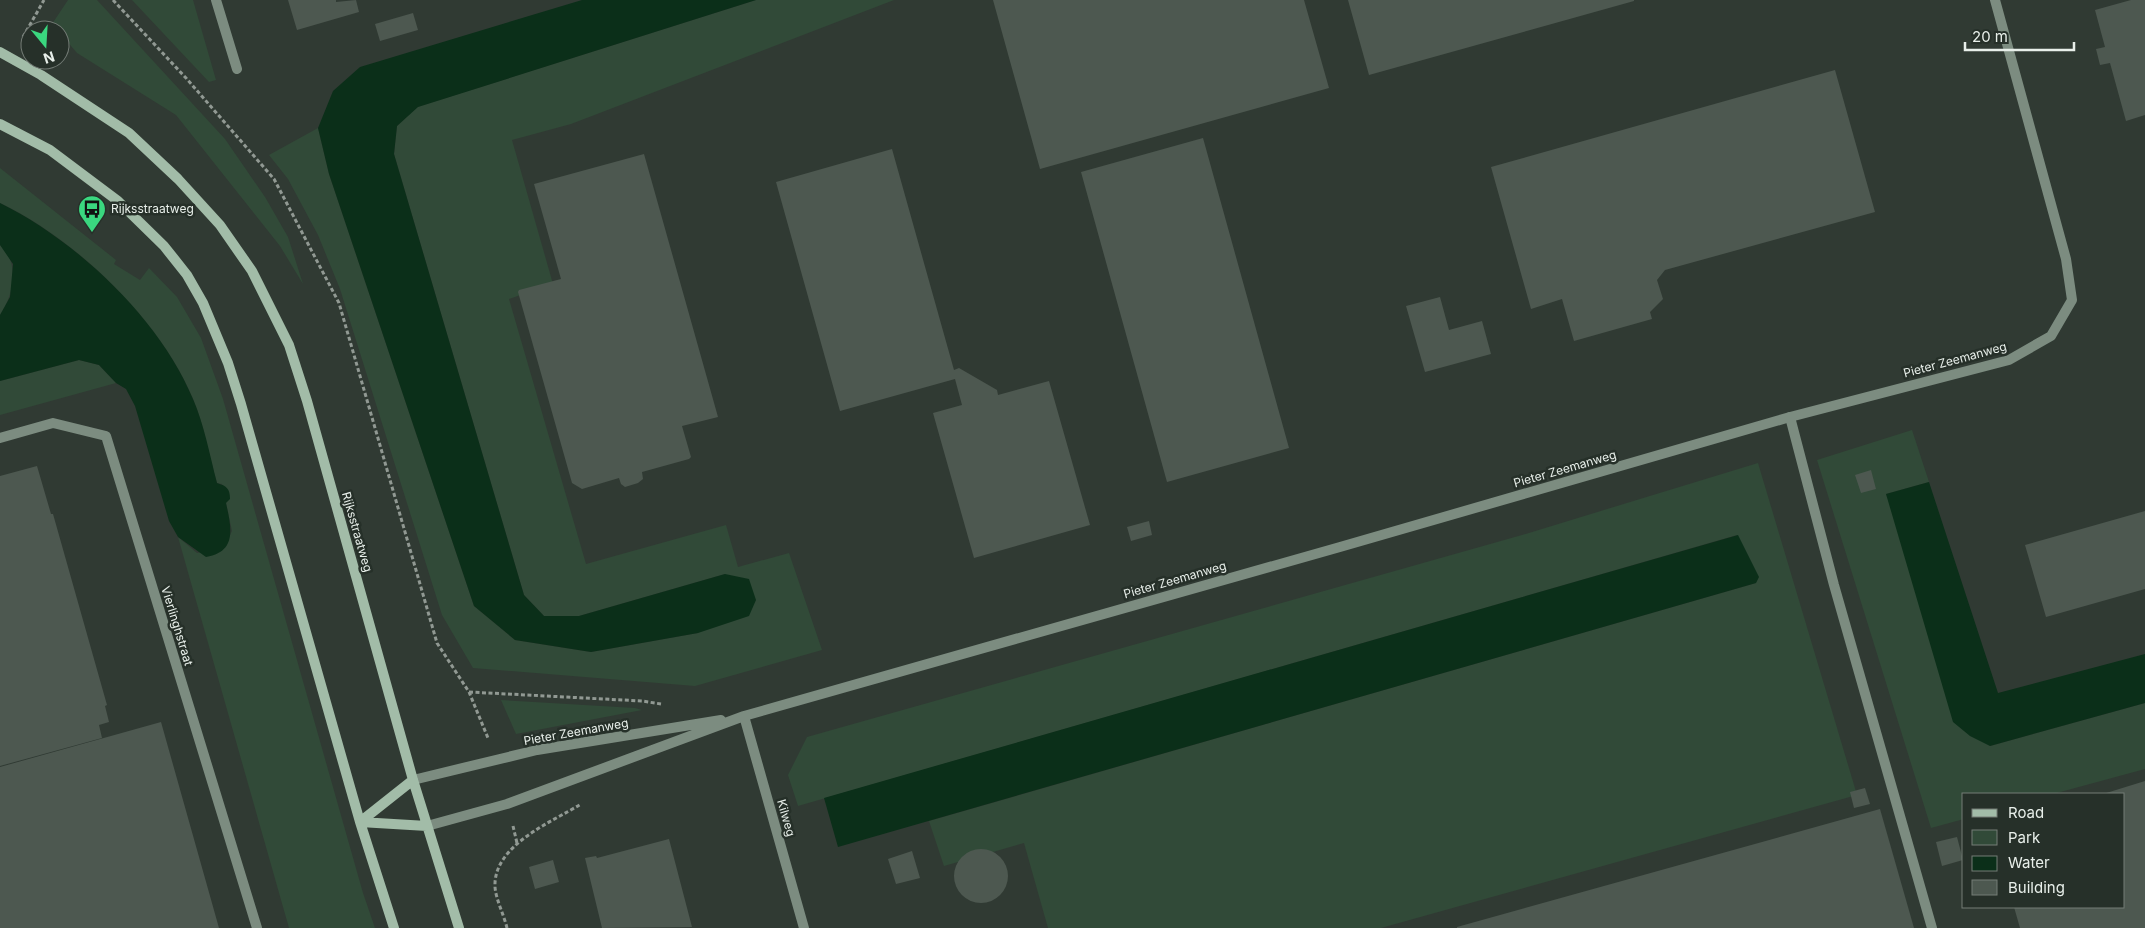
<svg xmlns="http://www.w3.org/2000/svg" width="2145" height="928" viewBox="0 0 2145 928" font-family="Inter,sans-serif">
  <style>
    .green { fill: #314a38 }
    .water { fill: #0b2f19 }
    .building { fill: #4d5850 }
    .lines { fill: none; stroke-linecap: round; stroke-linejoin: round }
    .path { stroke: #919993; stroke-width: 3; stroke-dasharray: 4 2.5; stroke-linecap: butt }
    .lane { stroke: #7c8c80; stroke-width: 10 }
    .street { stroke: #7c8c80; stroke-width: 10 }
    .secondary { stroke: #a2bca8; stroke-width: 10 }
    .labels { text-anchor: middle; stroke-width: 5; stroke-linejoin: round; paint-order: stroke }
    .poi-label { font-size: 12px; fill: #e8efea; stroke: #263029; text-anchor: start }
    .street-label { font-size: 12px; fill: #e8efea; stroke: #263029 }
  </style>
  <rect width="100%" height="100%" fill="#303a33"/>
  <path class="green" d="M68,0H97L225,139L265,197L288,237L303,284L280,246L176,115L77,53L60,33V30H57L52,24Z
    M132,0H193L216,80L209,82Z
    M756,0H894L571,124L512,140L553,284L509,299L586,564L726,525L738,567L789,553L822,650L695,686L473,668L442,615L340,289L318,235L288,179L269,155L318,128L329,174L474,606L515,640L591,652L698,633L725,574L579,616H544L524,595L394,154L397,126L417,107Z
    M0,168L116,260L114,264L140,280L149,268L177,297L201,338L223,399L363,893L375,928H289L178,537L197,553L224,548L232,531L222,484L217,483C209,456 204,425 193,399C161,321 76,239 0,203Z
    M0,245C20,262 14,295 0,315Z
    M79,360L99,365L116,383L0,415V381Z
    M1912,430L1929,482L1886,494L1990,746L2145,703V769L2053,794H1964V819L1931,828L1817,460Z
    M1758,463L1857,795L1381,928H1048L1024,843L944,866L929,821L1756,583L1737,535L798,806L788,775L807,737L1522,535Z
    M501,700L635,708L642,710L516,734Z"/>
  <path class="water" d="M582,0H756L418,107L397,126L394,154L524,595L544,616H579L725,574L749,579L756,600L749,616L698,633L591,652L515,640L474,606L329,174L318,128L333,91L360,67Z
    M0,203C76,240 160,319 193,399C204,424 210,456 217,483C227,486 230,489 230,499L226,503C231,526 238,552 206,557L178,537L169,521L135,406L126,389L116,383L99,365L79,360L0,381V315L10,297L13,264L0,245Z
    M1929,482L1998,693L2145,654V703L1990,746L1970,736L1953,722L1886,494Z
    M1738,535L1759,577L1756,583L838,847L824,798Z"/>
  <path class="building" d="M288,0H336V2L356,0L359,12L297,30Z
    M993,0H1304L1329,88L1040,169Z
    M1348,0H1634V1L1369,75Z
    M2131,0H2145V115L2126,121L2110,63L2100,65L2096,49L2105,47L2095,10Z
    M413,13L418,30L380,41L375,24Z
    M1835,70L1875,212L1665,270L1657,280L1663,299L1650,312L1652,319L1574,341L1562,299L1531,309L1491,167Z
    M1203,138L1289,448L1167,482L1081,172Z
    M892,149L954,370L959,368L997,390L998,395L1049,381L1090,525L974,558L933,413L962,405L955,379L840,411L776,182Z
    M644,154L718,417L682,426L691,457L689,459L642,472L643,479L638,483L625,487L621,484L619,478L582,489L572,483L518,292L519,290L561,279L534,184Z
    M1440,297L1449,330L1482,321L1491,354L1425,372L1406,306Z
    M37,466L51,514H53L107,705L105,706L109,722L99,725L102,738L0,766V476Z
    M1871,470L1876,489L1861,493L1855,475Z
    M2145,511V589L2046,617L2025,545Z
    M1149,521L1152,535L1131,541L1127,527Z
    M161,722L219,928H0V767Z
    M2145,781V928H2020L2014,907H2124V794H2103Z
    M1865,788L1870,804L1854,808L1850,792Z
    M1880,809L1914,928H1457V927Z
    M1957,837L1963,860L1942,866L1936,842Z
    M669,839L692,927L602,928L585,858L596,856L597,858Z
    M954 876a27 27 0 1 1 54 0a27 27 0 1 1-54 0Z
    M912,851L920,878L896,884L888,859Z
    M553,860L559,882L535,889L529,867Z"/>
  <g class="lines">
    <path class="path" d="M113,0L186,78L274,179L339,303L437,643L469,692L488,738
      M23,37L44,0
      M469,692L642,701L661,704
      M513,826L517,843
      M507,928C504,915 496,900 495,887C493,845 552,822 581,804"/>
    <path class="lane" d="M216,0L237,69
      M1790,417L1834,585L1932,928"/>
    <path class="street" d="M0,438L53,423L106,436L257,928
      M744,716L804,928
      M413,780L537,750L721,720
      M427,826L507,804L744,716L1340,547L1790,417L2009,360L2051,336L2072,300L2066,259L1995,0"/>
    <path class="secondary" d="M0,52L41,75L129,133L178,179L220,225L252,271L289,345L307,401L413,780L459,928
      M0,124L50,150L118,201L164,246L187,275L203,303L228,363L241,404L360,822L394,928
      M360,822L413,780
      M360,822L427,826"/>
  </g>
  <defs>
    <g id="bus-pin" transform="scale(1.4375)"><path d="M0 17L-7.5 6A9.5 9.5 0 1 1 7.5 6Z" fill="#3ad77f" stroke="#263029"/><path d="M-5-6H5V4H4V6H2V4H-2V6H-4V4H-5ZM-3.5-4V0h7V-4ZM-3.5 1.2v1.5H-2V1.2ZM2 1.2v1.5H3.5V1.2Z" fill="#111"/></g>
  </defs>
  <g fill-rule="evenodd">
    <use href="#bus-pin" x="92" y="209"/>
  </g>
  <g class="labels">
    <g class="poi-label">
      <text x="111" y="213">Rijksstraatweg</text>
    </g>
    <g class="street-label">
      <text transform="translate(1955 360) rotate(-15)" y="4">Pieter Zeemanweg</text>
      <text transform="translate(1565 469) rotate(-16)" y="4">Pieter Zeemanweg</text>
      <text transform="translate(357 532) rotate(74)" y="4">Rijksstraatweg</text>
      <text transform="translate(1175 580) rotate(-16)" y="4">Pieter Zeemanweg</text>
      <text transform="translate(177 626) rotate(73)" y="4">Vierlinghstraat</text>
      <text transform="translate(576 732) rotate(-10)" y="4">Pieter Zeemanweg</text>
      <text transform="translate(786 818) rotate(74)" y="4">Kilweg</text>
    </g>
  </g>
  <rect x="1962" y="793" width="162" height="115" fill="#263029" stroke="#747c76"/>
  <rect x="1972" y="809" width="25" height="8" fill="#a2bca8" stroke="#747c76"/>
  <text x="2008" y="818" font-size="15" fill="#e8efea">Road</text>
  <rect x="1972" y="830" width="25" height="15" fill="#314a38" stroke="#747c76"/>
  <text x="2008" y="843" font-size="15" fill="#e8efea">Park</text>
  <rect x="1972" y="856" width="25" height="15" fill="#0b2f19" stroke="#747c76"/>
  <text x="2008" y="868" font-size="15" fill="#e8efea">Water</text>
  <rect x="1972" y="880" width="25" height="15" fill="#4d5850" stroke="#747c76"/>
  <text x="2008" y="893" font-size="15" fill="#e8efea">Building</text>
  <g transform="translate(45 45) rotate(162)"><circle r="24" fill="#263029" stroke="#747c76"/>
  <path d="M0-4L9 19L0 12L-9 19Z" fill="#3ad77f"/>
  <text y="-8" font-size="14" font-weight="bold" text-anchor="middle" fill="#e8efea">N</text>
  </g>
  <path d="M1965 42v8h109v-8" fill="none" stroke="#e8efea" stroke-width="2.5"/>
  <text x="1972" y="42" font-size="15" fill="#e8efea" stroke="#263029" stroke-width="4" paint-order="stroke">20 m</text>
</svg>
